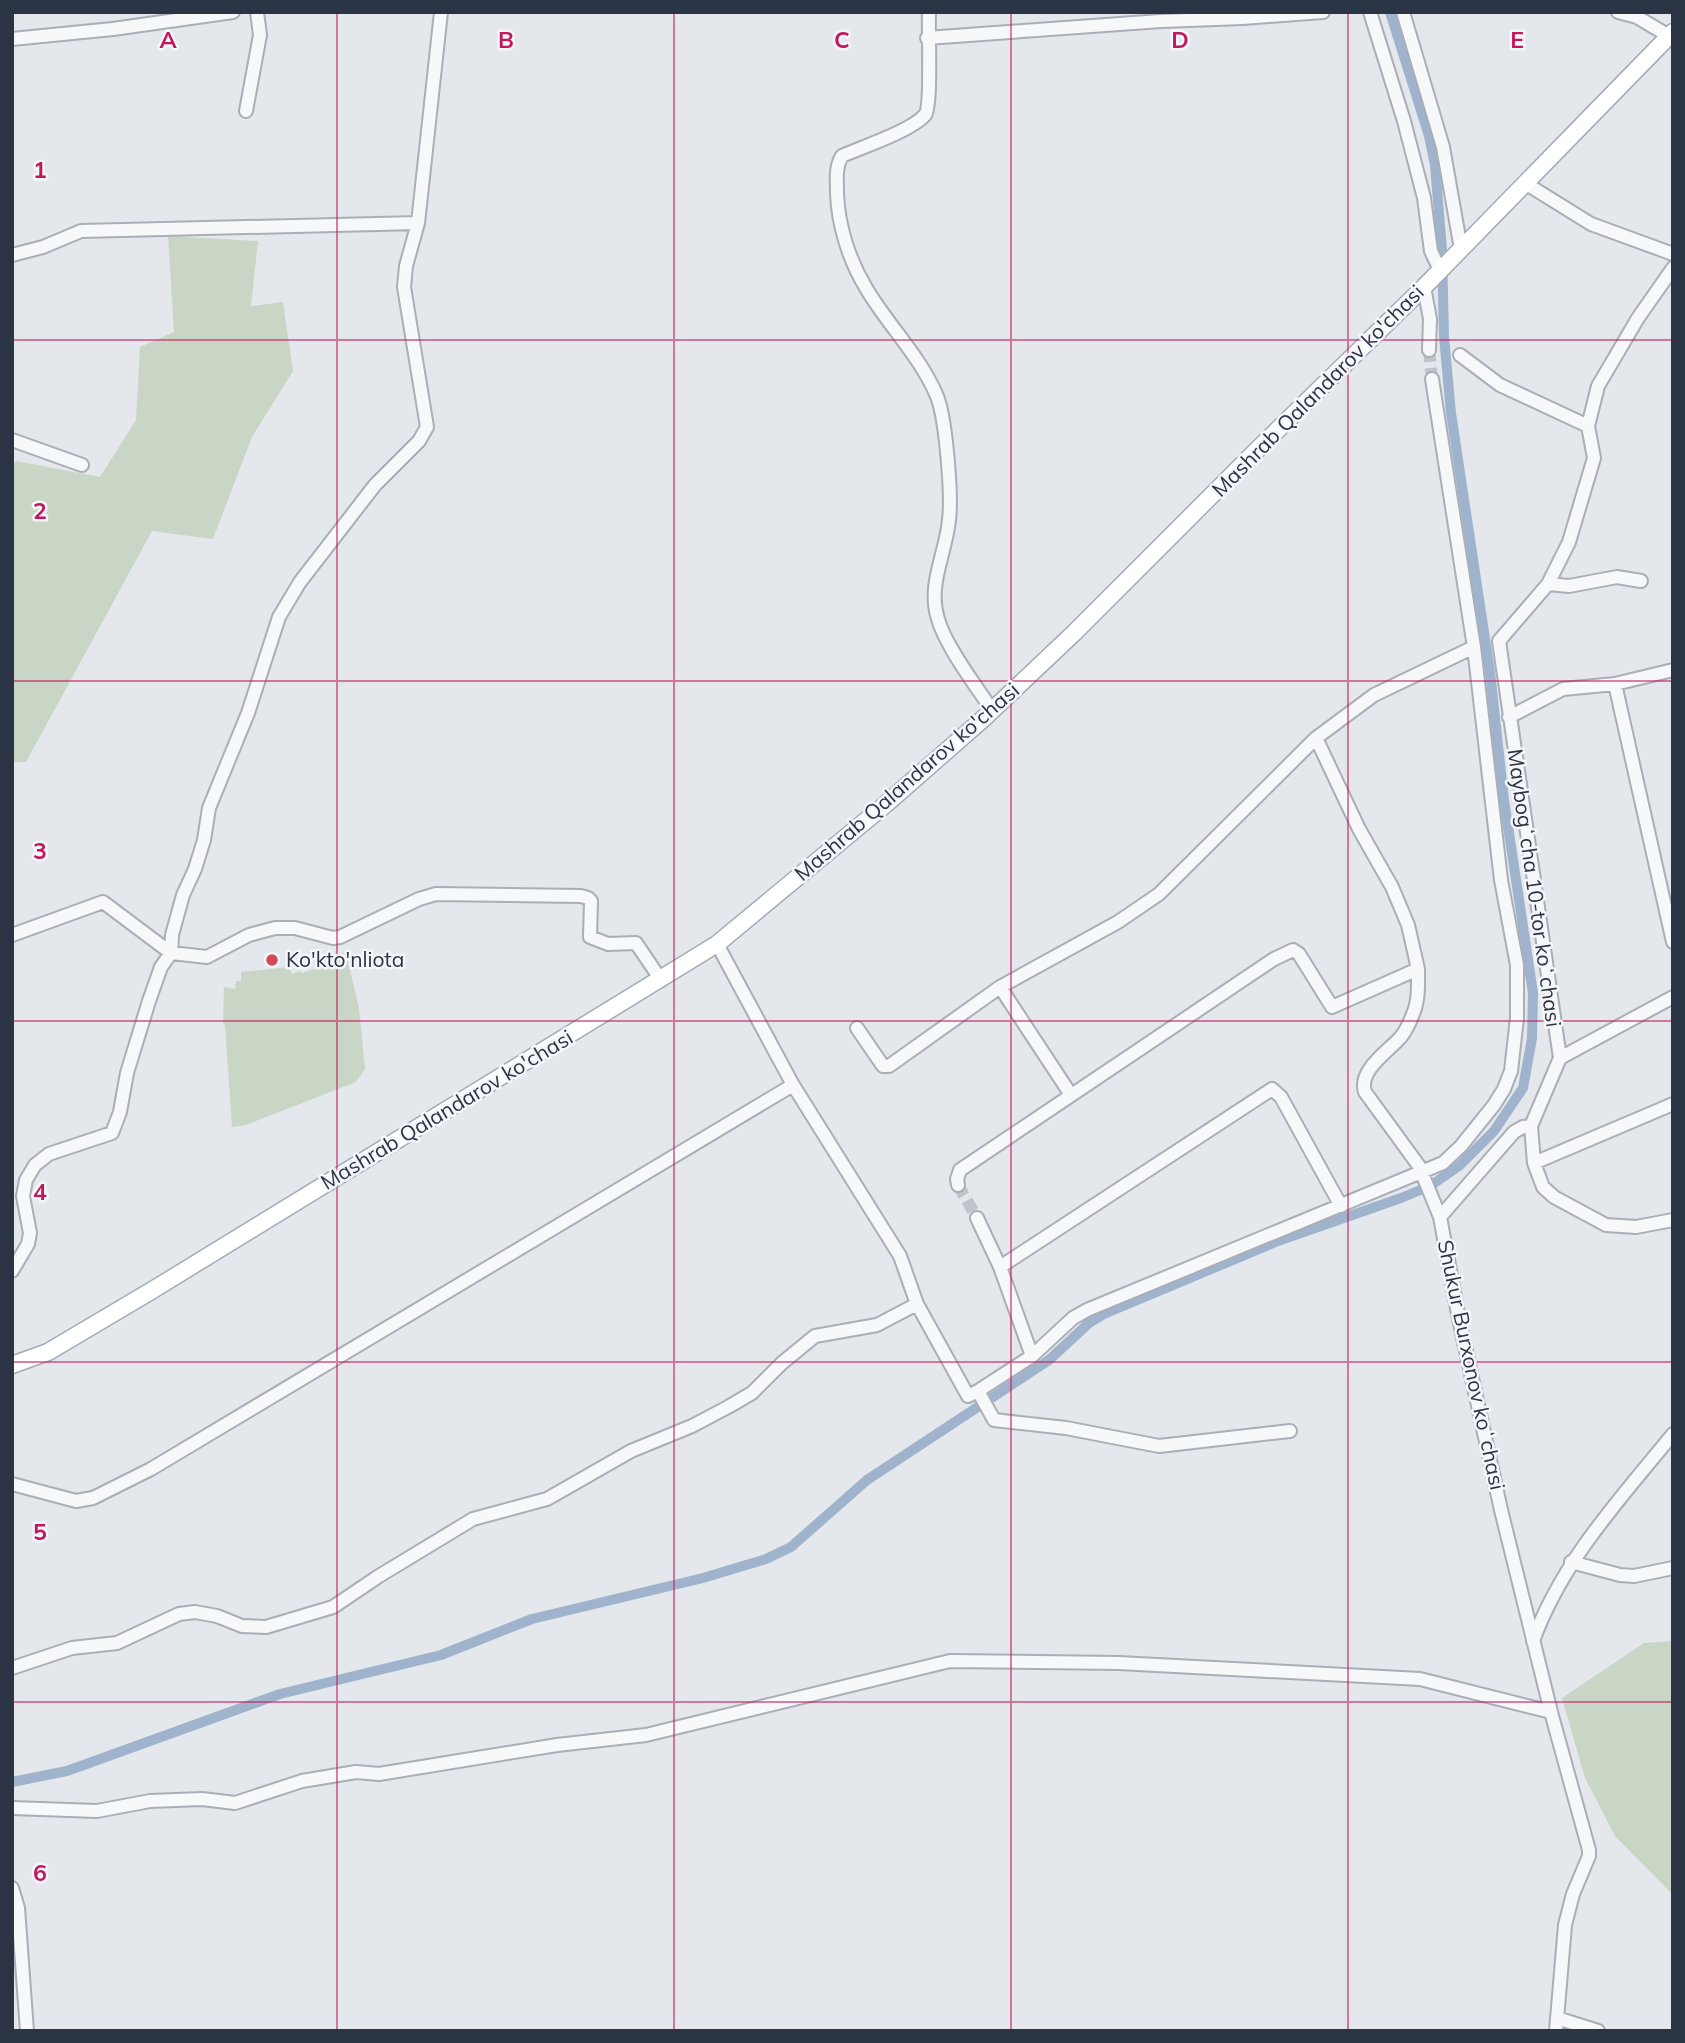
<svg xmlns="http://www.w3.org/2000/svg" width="1685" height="2043" viewBox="0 0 1685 2043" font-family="Mulish,sans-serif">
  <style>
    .green { fill: #c9d6c5 }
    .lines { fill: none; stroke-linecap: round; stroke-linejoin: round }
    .canal { stroke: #9fb4cc; stroke-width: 10 }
    .minor-tunnel { stroke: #bfc3cb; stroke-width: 12; stroke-dasharray: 12 6; stroke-linecap: butt }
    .minor-casing { stroke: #a9aeb7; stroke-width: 16 }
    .major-casing { stroke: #a3abb8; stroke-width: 19 }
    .minor { stroke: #f7f8fa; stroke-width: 12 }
    .major { stroke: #fff; stroke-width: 16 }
    .grid { fill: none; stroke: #c2185b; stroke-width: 2; stroke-opacity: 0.55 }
    .poi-dot { fill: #d1495b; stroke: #f4f6f9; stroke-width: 2.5 }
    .labels { text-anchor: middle; stroke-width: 5; stroke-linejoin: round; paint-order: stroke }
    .street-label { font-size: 21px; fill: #2b3445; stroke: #f4f6f9 }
    .poi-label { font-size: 21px; fill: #2b3445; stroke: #f4f6f9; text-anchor: start }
    .grid-label { font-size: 23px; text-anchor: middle; font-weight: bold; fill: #c2185b; stroke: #f4f6f9; stroke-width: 5; stroke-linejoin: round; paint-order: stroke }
  </style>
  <rect width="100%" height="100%" fill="#e4e7ec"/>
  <path class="green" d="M168,236L258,241L251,306L283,302L293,371L252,437L213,539L152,531L26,762H12V467L16,461L100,477L136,420L140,347L174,332Z
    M346,953L359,1008L365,1069L356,1082L246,1125L232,1127L225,1025H223L224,987L235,989L236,981H241V972L289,967L292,974L300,971L302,973L323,966V954Z
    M1673,1641V1895L1615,1836L1585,1778L1562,1698L1644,1643Z"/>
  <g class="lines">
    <path class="canal" d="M12,1782L67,1771L280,1694L441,1655L532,1619L703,1578L766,1559L791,1547L867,1480L1049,1360L1089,1323L1104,1314L1278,1241L1401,1198L1430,1186L1459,1166L1494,1131L1523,1088L1532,1038L1533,993L1504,800L1490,672L1451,413L1444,337L1442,250L1435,165L1429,136L1390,12"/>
    <path class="minor-tunnel" d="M1429,350L1432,379
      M958,1185L977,1218"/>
    <g class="minor-casing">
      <path id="minor" d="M929,12C928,30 932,106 925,115C911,131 862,147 842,156C835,167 837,180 837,193C838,225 849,260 866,288C887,324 919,355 936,394C946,415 952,496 949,520C946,553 927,585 938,619C945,645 976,686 992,710
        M1370,12L1404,121L1424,198L1431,251L1440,270
        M1403,12L1443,147L1461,249
        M1618,12L1637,17L1669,36
        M927,38L1161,21L1243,18L1323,12
        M12,39L113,29L233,12
        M246,111L260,35L257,12
        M1525,183L1591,224L1673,254
        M12,255L43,247L81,231L418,223
        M1424,287L1430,319L1429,350
        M1460,355L1500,385L1588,426
        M12,440L82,465
        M1548,584L1569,586L1617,577L1641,581
        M1615,684L1673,942
        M1509,717L1563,689L1615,684L1673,670
        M1316,738L1359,829L1392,887L1408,925L1418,969
        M12,935L103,902L171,953L207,957L249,935L275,928H295L333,938L340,937L419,899L436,894L581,896L588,898L591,901L590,937L608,944L636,943L661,980
        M717,944L793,1085L900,1256L917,1304L968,1396L978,1391
        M1000,987L1071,1095
        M857,1028L883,1066H889L1000,987L1118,922L1159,894L1316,738L1374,695L1474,647
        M1560,1058L1499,641L1548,584L1569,542L1594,458L1588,426L1598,386L1638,318L1673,268
        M1560,1058L1531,1126L1534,1163L1543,1187L1554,1197L1606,1225L1636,1227L1673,1220
        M1560,1058L1673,997
        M1531,1126L1523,1127L1514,1132L1440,1217L1459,1319L1501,1510L1551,1712L1589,1850V1856L1573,1894L1565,1925L1556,2031
        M1534,1163L1673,1104
        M958,1185L957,1179L960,1170L1274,959L1293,950L1299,954L1332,1007L1418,969C1418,984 1419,1000 1413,1014C1410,1022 1406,1031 1400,1038C1387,1052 1358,1071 1365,1092L1419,1166L1440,1217
        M977,1218L1000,1267L1032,1356
        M1000,1267L1272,1089L1281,1097L1341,1206
        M12,1271L28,1244L30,1233L23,1196L26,1180L35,1165L49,1154L112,1133L120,1112L127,1073L149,1001L161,967L171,953L172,935L183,895L195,869L204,840L209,808L248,713L279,617L300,582L375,485L419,441L427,427L404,287L406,266L418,223L441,12
        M1290,1431L1159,1446L1066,1428L994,1420L978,1391L1032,1356L1073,1318L1087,1310L1443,1163L1461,1146L1494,1105L1504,1089L1511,1071L1517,1018V965L1501,880L1474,647L1432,379
        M12,1484L76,1501L93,1498L151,1469L793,1085
        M1571,1562L1620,1575L1634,1576L1673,1568
        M1533,1641C1562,1561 1620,1499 1673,1434
        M12,1668L72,1648L117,1643L179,1614L195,1612L217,1616L242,1626L266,1627L333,1607L379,1576L473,1519L547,1499L631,1451L692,1426L728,1407L752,1393L782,1363L815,1336L877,1325L917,1304
        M12,1808L97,1811L150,1801L202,1799L235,1803L302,1781L356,1772L379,1774L557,1745L646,1735L950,1661L1119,1663L1420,1679L1551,1712
        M12,1888L18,1908L27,2031
        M1557,2018L1598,2031"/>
    </g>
    <g class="major-casing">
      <path id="major" d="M12,1365L48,1352L151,1291L717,944L886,804L983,719L1074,633L1258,449L1424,287L1673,32"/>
    </g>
    <use href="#minor" class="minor"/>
    <use href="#major" class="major"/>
  </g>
  <path class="grid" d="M337,12V2031M674,12V2031M1011,12V2031M1348,12V2031M12,340H1673M12,681H1673M12,1021H1673M12,1362H1673M12,1702H1673"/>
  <circle class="poi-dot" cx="272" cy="960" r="7"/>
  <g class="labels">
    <g class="street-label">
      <text transform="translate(1318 391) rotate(-45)" y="7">Mashrab Qalandarov ko'chasi</text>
      <text transform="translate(907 782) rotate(-41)" y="7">Mashrab Qalandarov ko'chasi</text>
      <text transform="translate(1534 888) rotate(82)" y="7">Maybogʻcha 10-tor koʻchasi</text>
      <text transform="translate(447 1110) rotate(-31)" y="7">Mashrab Qalandarov ko'chasi</text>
      <text transform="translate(1471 1365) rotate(78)" y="7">Shukur Burxonov koʻchasi</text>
    </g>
    <g class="poi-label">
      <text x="286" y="967">Ko'kto'nliota</text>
    </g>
  </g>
  <g class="grid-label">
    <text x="168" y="48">A</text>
    <text x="506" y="48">B</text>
    <text x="842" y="48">C</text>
    <text x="1180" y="48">D</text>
    <text x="1517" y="48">E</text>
    <text x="40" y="178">1</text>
    <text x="40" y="519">2</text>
    <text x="40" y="859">3</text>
    <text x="40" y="1200">4</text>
    <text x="40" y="1540">5</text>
    <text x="40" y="1881">6</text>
  </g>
  <rect width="1685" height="2043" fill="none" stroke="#2b3445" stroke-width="28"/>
</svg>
